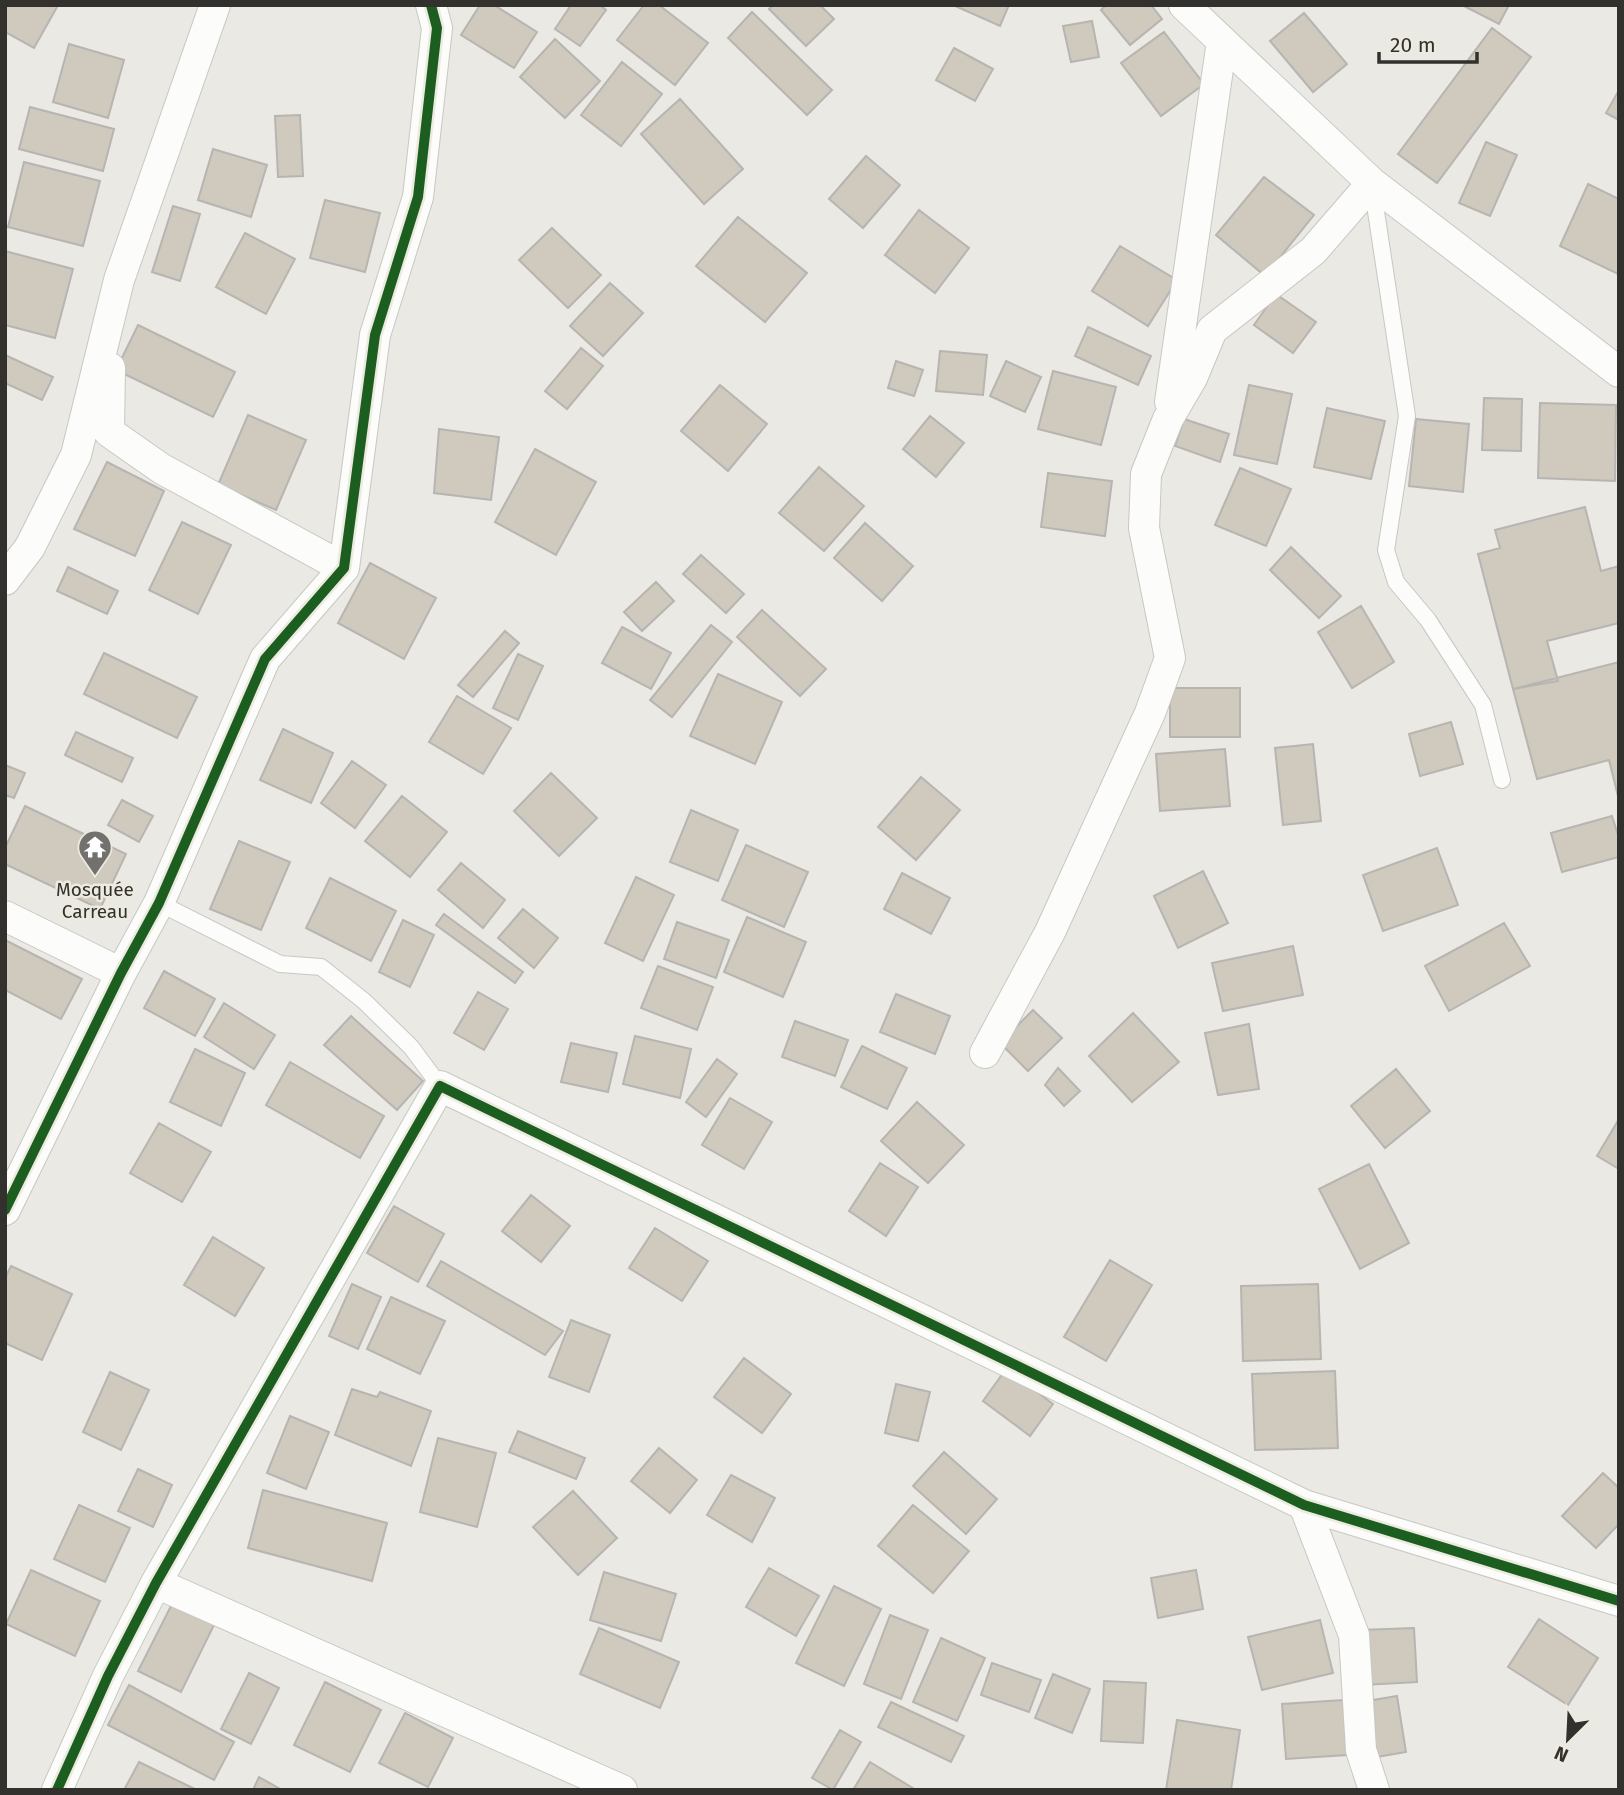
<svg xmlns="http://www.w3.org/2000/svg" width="1624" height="1795" viewBox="0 0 1624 1795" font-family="'Fira Sans',sans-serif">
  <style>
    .building { fill: #cfc9be; stroke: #b6b5b1; stroke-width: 2 }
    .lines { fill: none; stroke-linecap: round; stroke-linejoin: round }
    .service-casing { stroke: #c8c7c3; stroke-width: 18 }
    .minor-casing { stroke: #c8c7c3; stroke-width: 32 }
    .service { stroke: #fcfcfb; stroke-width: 16 }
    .minor { stroke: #fcfcfb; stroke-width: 30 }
    .cycleway-casing { stroke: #edeae0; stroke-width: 15 }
    .cycleway { stroke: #1b5e20; stroke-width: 10 }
    .labels { text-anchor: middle; stroke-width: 5; stroke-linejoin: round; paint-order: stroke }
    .poi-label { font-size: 19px; fill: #32312e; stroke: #edeae0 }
  </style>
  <rect width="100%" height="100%" fill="#eae9e3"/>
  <path class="building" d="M5,5H54L57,7L34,48L5,32Z
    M480,5H494L537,32L514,68L461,35Z
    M571,5H600L606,10L580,46L555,29Z
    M644,5H659L708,43L675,85L617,40Z
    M773,5H820L834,19L806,46L769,9Z
    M953,5H1009L1000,26Z
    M1106,5H1151L1162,19L1130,45L1101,10Z
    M1462,5H1509L1499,24Z
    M752,12L832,90L807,115L728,38Z
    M1304,13L1347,64L1313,92L1270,41Z
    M1092,21L1099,57L1071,62L1063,26Z
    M1492,28L1531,57L1437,183L1398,154Z
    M1164,32L1204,84L1161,116L1121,63Z
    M555,39L600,81L565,118L520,77Z
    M69,44L124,60L108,118L53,102Z
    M954,48L993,69L975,101L936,80Z
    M622,62L662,94L621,146L581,115Z
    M1619,90V120L1606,113Z
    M680,99L743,169L704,204L641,134Z
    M30,107L114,129L103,171L19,149Z
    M300,115L303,176L278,177L275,116Z
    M1486,142L1517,155L1490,216L1459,203Z
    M213,149L267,165L251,217L198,200Z
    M866,156L900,185L863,228L829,199Z
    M24,162L100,181L83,246L8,227Z
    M1264,177L1314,215L1265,276L1216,235Z
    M1588,184L1619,199L1618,274L1560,246Z
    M325,200L380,213L365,272L310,258Z
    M173,206L200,214L180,281L152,272Z
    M919,210L969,248L935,293L885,255Z
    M738,217L807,273L765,322L696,266Z
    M552,228L601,275L568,308L519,260Z
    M245,233L295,259L266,314L216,287Z
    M1120,246L1177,280L1148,326L1092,291Z
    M5,251L73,269L55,338L5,325Z
    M610,283L643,313L603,356L570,326Z
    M1276,294L1316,322L1293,353L1254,325Z
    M138,325L235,372L213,417L116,370Z
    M1088,327L1151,356L1138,385L1075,356Z
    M581,348L603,366L567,409L545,391Z
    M940,351L987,355L983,395L936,391Z
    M5,355L53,377L42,400L5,383Z
    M896,361L923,370L914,396L888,388Z
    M1006,361L1041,377L1025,412L990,396Z
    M1053,371L1116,387L1101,445L1038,429Z
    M720,385L767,424L728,471L681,431Z
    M1249,385L1292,394L1277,464L1234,455Z
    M1484,398L1522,399L1521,451L1482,450Z
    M1540,403L1616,405L1615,481L1538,478Z
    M1327,408L1385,421L1371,479L1314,467Z
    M248,415L306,440L276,510L218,485Z
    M930,416L964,443L936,477L903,449Z
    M1184,419L1229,434L1220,462L1175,446Z
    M1416,419L1469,424L1463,492L1409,486Z
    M439,429L499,437L491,500L434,493Z
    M535,449L596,482L556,555L495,522Z
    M107,462L164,491L135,556L74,529Z
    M819,467L864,506L824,551L779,513Z
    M1240,468L1291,489L1266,546L1215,525Z
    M1048,473L1112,481L1105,536L1041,527Z
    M1585,507L1601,571L1619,566V623L1547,641L1558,681L1513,689L1478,554L1500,548L1495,530Z
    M182,522L231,545L198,614L149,590Z
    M865,523L913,566L882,601L834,558Z
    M1291,547L1341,596L1319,618L1270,570Z
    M701,555L744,594L726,613L683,574Z
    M370,563L436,598L404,659L338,623Z
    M68,567L118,591L107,614L57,591Z
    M656,582L674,601L642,631L624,612Z
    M1361,606L1394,662L1352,688L1318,632Z
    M762,610L826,669L800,696L737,637Z
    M711,625L732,642L672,717L650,700Z
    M622,627L671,653L651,689L602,663Z
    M505,631L519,643L473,697L458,685Z
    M104,653L197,697L177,738L84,694Z
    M518,654L543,666L518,720L493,708Z
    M1619,662V800L1609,760L1537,779L1513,689Z
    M718,674L782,702L755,764L690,736Z
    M1170,688H1240V737H1170Z
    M457,696L511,728L483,774L429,742Z
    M1451,722L1463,764L1420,776L1409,734Z
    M283,729L333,753L311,803L260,780Z
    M76,732L133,758L122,782L65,755Z
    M1313,744L1321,821L1283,825L1275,748Z
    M1225,749L1230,806L1160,811L1156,754Z
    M352,761L386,785L355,828L321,803Z
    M5,765L25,773L14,798L5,795Z
    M551,773L597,818L559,856L514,811Z
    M921,777L960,810L916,860L878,827Z
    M402,796L447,832L410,877L365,841Z
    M122,800L153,816L139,842L108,825Z
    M25,806L126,854L100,909L5,864V848Z
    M691,810L738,830L718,881L670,862Z
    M1612,816L1619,838V857L1562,872L1551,833Z
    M239,841L290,862L261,930L210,909Z
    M746,845L808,872L784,927L722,900Z
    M1437,848L1458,905L1383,931L1363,875Z
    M461,863L505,900L483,928L438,890Z
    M1203,871L1228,923L1178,948L1154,896Z
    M902,873L950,898L931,934L884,909Z
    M636,877L674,895L643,961L605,943Z
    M330,878L396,911L371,961L306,928Z
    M523,909L558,938L534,968L498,938Z
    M444,914L523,972L515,983L436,925Z
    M747,917L806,942L783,997L724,972Z
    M403,920L434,935L410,987L379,972Z
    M677,922L729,940L716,978L664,959Z
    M1504,923L1530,966L1449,1011L1425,966Z
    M5,940L82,979L61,1019L5,990Z
    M1293,946L1303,995L1223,1011L1212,963Z
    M658,966L713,987L697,1030L641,1008Z
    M164,971L215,999L195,1036L144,1008Z
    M478,992L508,1009L484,1050L454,1033Z
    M896,994L950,1016L935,1054L880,1032Z
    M224,1003L275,1035L254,1069L204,1037Z
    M1033,1010L1062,1038L1028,1071L1000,1043Z
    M1133,1013L1179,1062L1132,1102L1089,1056Z
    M351,1016L423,1081L397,1110L324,1045Z
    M795,1021L848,1040L835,1076L782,1057Z
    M1249,1024L1259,1089L1218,1095L1205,1033Z
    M635,1036L691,1049L680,1098L623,1084Z
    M571,1043L617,1053L608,1092L561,1082Z
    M862,1046L907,1068L887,1109L841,1087Z
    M195,1049L245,1073L221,1126L170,1102Z
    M717,1059L737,1074L706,1117L686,1102Z
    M290,1062L384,1116L360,1158L266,1105Z
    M1058,1068L1080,1091L1064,1106L1045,1085Z
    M1396,1069L1430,1111L1385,1148L1351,1106Z
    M730,1098L772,1122L744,1169L702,1145Z
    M917,1102L964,1145L928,1183L881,1141Z
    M1619,1119V1169L1597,1156Z
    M159,1123L211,1152L182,1202L130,1173Z
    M880,1163L918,1187L886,1236L849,1211Z
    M1369,1164L1409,1243L1360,1269L1319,1189Z
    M531,1195L570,1226L541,1262L502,1231Z
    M394,1206L444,1234L418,1282L367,1253Z
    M655,1228L708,1261L682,1301L629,1268Z
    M213,1237L264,1268L235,1316L184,1285Z
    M1110,1260L1152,1285L1106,1361L1064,1337Z
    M441,1261L563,1331L545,1355L427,1286Z
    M11,1266L72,1294L42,1360L5,1343V1278Z
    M352,1284L381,1297L358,1349L329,1336Z
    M1318,1284L1321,1359L1243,1361L1241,1286Z
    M391,1297L445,1321L420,1374L367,1349Z
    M571,1320L610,1335L589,1392L549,1377Z
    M744,1358L791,1394L762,1433L714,1397Z
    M1006,1369L1053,1404L1030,1436L983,1401Z
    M1335,1371L1338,1448L1255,1450L1252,1374Z
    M110,1372L149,1390L121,1450L83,1432Z
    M896,1384L930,1392L918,1441L885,1433Z
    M352,1389L377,1397L380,1392L431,1411L411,1466L335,1435Z
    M290,1416L329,1432L306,1489L267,1473Z
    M518,1431L585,1458L576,1479L509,1452Z
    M438,1438L496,1453L477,1527L420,1512Z
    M659,1448L697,1480L670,1513L631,1481Z
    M944,1452L997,1499L966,1534L913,1486Z
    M138,1469L172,1485L153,1527L118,1511Z
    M1603,1473L1619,1488V1524L1596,1548L1562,1516Z
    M731,1475L775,1498L752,1542L707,1515Z
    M263,1490L387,1523L372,1581L248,1548Z
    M573,1491L617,1538L578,1575L533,1527Z
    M79,1505L130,1528L105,1582L54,1559Z
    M913,1505L969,1551L933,1593L878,1546Z
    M769,1568L819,1596L796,1636L746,1607Z
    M31,1570L100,1601L75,1656L6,1624Z
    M1196,1570L1203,1609L1158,1618L1151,1578Z
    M604,1572L676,1594L661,1641L590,1620Z
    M834,1586L881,1609L844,1686L796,1663Z
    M173,1602L215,1623L181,1692L138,1671Z
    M890,1615L928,1630L901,1699L864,1684Z
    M1539,1619L1598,1658L1568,1705L1508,1667Z
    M1320,1620L1333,1673L1262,1690L1248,1637Z
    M599,1628L679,1662L660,1708L580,1674Z
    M1414,1628L1417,1682L1363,1685L1360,1630Z
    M941,1638L985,1658L957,1721L913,1702Z
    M992,1663L1041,1680L1029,1712L981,1695Z
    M249,1673L279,1688L251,1744L221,1729Z
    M1053,1674L1090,1689L1072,1733L1035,1718Z
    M1104,1681L1146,1683L1143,1743L1101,1741Z
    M325,1682L381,1710L350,1772L294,1745Z
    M129,1685L234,1742L214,1780L108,1725Z
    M1397,1696L1406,1752L1371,1758L1361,1702Z
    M1343,1700L1347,1755L1286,1759L1282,1704Z
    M891,1702L964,1736L951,1762L878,1727Z
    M405,1713L453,1738L428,1787L379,1763Z
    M1177,1720L1240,1730L1231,1790H1166Z
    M840,1730L861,1742L833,1790L812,1778Z
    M139,1762L197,1790H124Z
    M870,1762L916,1790H853Z
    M259,1777L282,1790H253Z"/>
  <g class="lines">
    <g class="service-casing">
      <path id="service" d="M1372,185L1407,416L1386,550L1396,582L1428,620L1483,705L1502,780
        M159,903L280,964L321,967L364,1001L411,1047L440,1086"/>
    </g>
    <g class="minor-casing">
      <path id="minor" d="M1184,5L1372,183L1619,372
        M110,368L109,432L162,469L344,568
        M1170,402L1222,41
        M5,580L30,547L76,455L119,280L215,5
        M5,916L121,973
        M985,1053L1050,932L1150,713L1170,658L1144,528L1146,474L1168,419L1192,378L1212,330L1313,251L1372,183
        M5,1210L121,973L159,903L265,659L344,568L375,335L418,197L437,28L431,5
        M1304,1505L1354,1635L1361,1750L1374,1790
        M156,1583L622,1790
        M57,1790L108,1676L156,1583L440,1086L1304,1505L1619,1601"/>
    </g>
    <use href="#service" class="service"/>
    <use href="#minor" class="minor"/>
    <g class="cycleway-casing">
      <path id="cycleway" d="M5,1210L121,973L159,903L265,659L344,568L375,335L418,197L437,28L431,5
        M57,1790L108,1676L156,1583L440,1086L1304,1505L1619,1601"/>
    </g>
    <use href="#cycleway" class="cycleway"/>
  </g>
  <defs>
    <g id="temple-pin" transform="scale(1.75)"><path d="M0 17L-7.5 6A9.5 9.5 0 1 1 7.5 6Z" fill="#72716d" stroke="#edeae0"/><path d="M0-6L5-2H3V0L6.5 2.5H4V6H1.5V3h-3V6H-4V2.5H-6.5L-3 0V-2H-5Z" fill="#fff"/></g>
  </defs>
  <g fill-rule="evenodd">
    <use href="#temple-pin" x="95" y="847"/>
  </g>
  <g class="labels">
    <g class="poi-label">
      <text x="95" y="896">Mosquée<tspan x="95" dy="22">Carreau</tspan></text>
    </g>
  </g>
  <rect width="1624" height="1795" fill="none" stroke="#32312e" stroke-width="14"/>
  <g transform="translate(1568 1739) rotate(204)" stroke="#edeae0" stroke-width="5" paint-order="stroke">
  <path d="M0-5L12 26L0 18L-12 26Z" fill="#32312e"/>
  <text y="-10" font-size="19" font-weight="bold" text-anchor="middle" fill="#32312e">N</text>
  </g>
  <path d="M1379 52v10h98v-10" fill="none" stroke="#32312e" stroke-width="3.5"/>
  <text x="1390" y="52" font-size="21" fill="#32312e" stroke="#edeae0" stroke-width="5" paint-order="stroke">20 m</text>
</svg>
